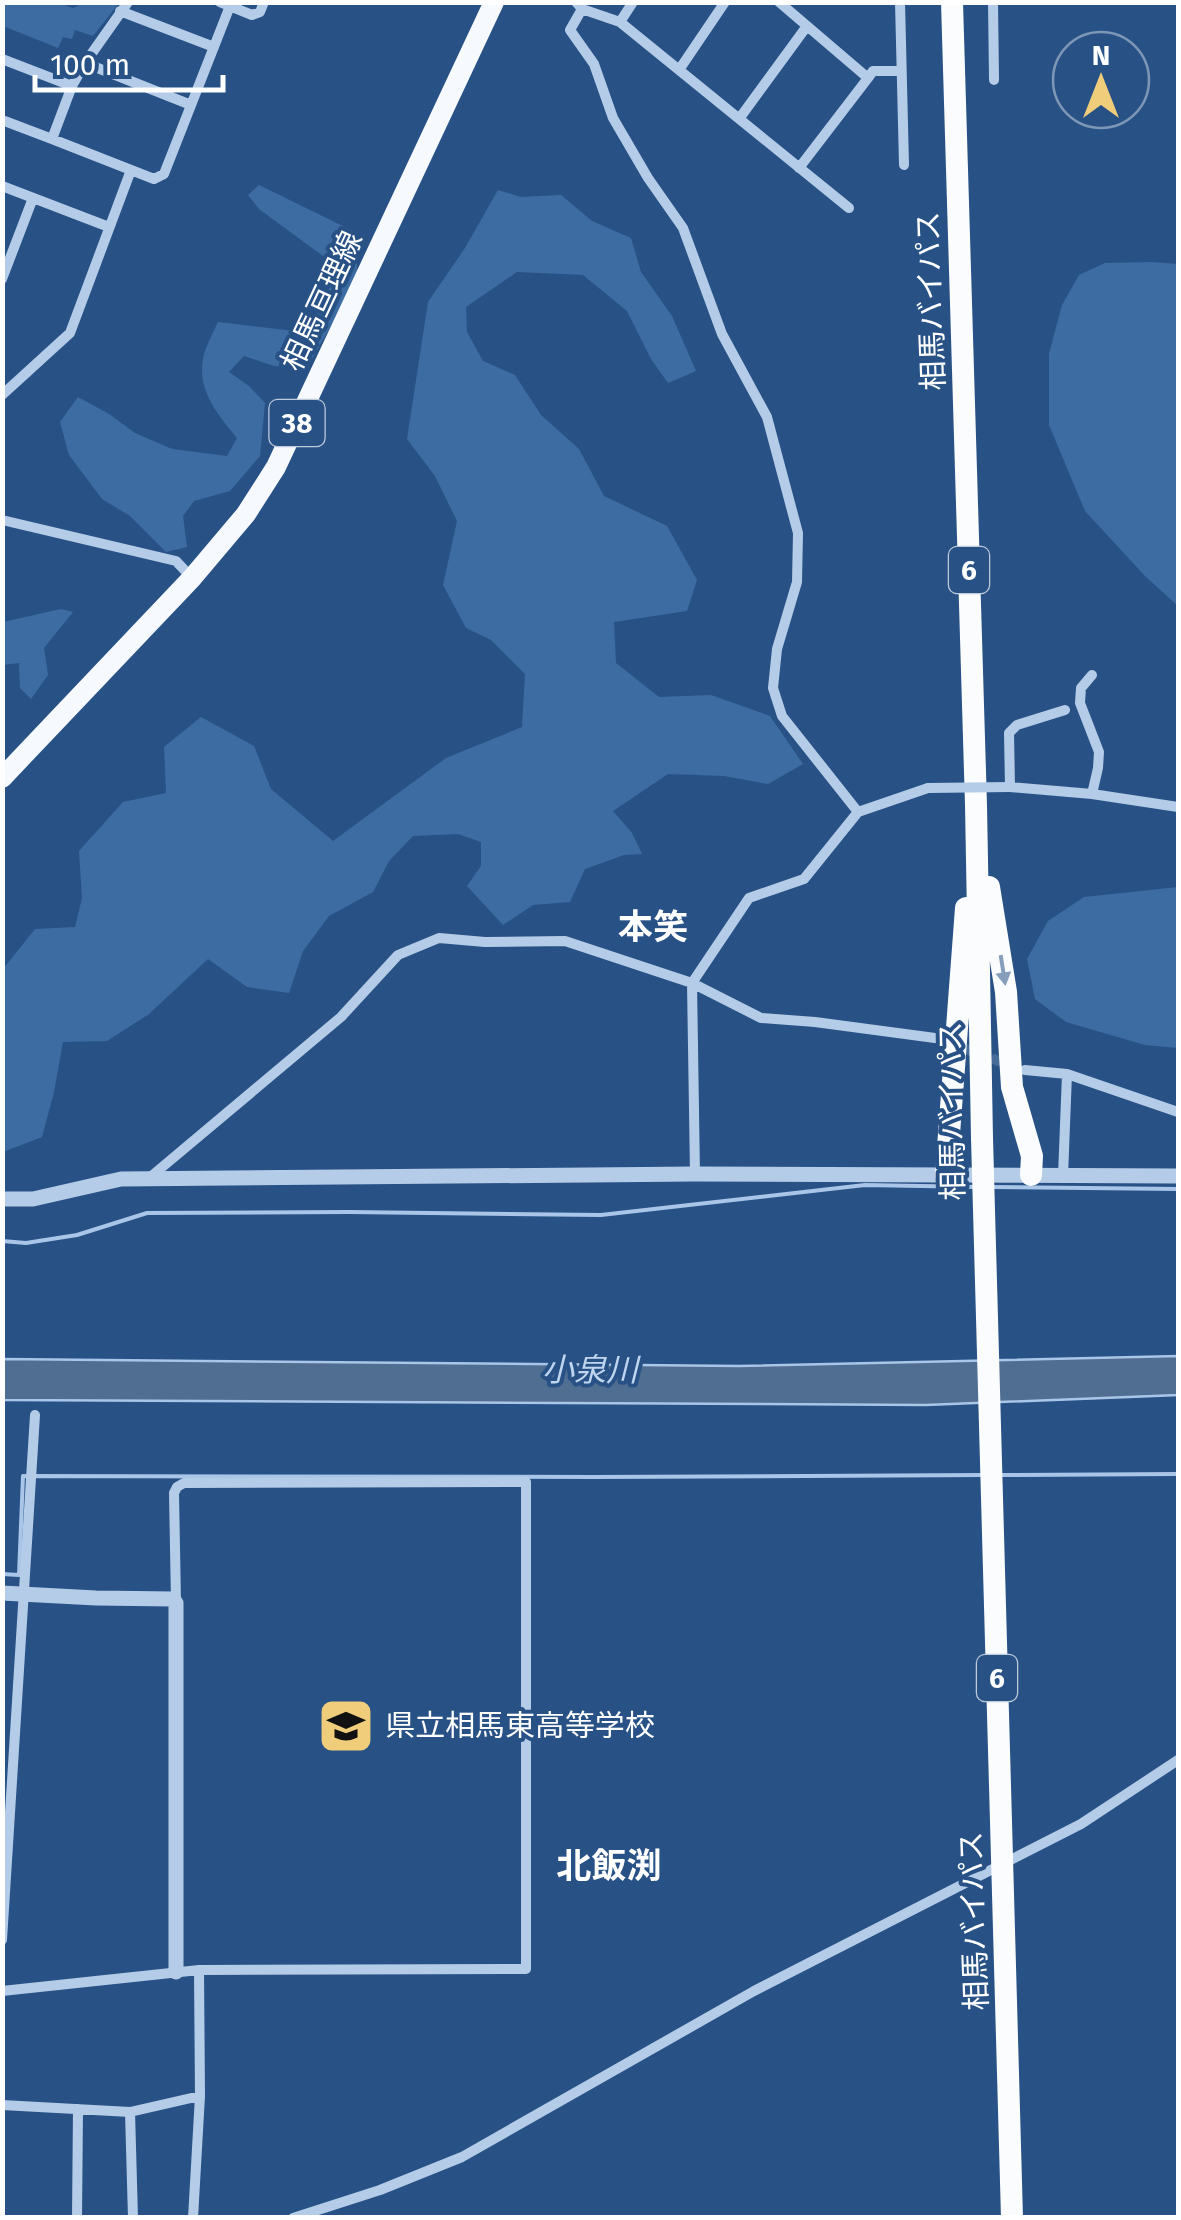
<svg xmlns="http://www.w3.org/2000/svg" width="1181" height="2220" viewBox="0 0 1181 2220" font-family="'Fira Sans','Noto Sans JP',sans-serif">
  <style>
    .green { fill: #3d6ca3 }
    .water { fill: #506d92; stroke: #a9c6e8; stroke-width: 2.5 }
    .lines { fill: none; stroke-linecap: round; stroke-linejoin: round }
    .stream { stroke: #a9c6e8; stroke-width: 4 }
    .minor-tunnel { stroke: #486c98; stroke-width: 10; stroke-dasharray: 10 5; stroke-linecap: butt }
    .minor { stroke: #b4cce8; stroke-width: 10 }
    .tertiary { stroke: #b4cce8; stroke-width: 15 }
    .primary { stroke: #f6f9fe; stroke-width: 20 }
    .trunk { stroke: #fafcfe; stroke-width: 22 }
    .minor-bridge { stroke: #b4cce8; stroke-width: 10 }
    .trunk-bridge { stroke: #fafcfe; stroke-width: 22 }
    .oneway { fill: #869ebc }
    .labels { text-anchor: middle; stroke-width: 8; stroke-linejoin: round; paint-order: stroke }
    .shield { fill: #285286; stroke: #becbdb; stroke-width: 2.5 }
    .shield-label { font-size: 28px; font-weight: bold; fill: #fff }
    .street-label { font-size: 30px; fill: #fff; stroke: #285286 }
    .poi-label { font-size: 30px; fill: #fff; stroke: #285286; text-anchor: start }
    .water-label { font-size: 32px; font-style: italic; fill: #c0d6ef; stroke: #285286 }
    .quarter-label { font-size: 35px; font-weight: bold; fill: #fff; stroke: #285286 }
  </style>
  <rect width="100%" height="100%" fill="#285286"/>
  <path class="green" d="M2,3H58L73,8L84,3H119L93,36L75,30L72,39L63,37L58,48L3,26Z
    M259,185L357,233V273L337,315L308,366H274L244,356L229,372L249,386L265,403L260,456L230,491L194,501L183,516L187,547L166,552L130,516L102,499L69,455L60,422L78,397L109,414L135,433L172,449L227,456L237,438C219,416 197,391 203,359C205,347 213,333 218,322L294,331L313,320L328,286L323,256L259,209L248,195Z
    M498,190L521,197L561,195L592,221L631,238L641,272L672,316L696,371L668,383L651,359L627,311L583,275L517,272L466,307L467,332L483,361L515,375L541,415L579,449L604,496L667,526L697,580L687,611L614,622L616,663L659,697L711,695L770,716L803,764L768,784L724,776L668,774L613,811L632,833L642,854L624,855L585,869L570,902L533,905L503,925L467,886L481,866V842L458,834L413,836L389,861L373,892L329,916L303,951L289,993L247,987L208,959L149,1014L107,1041L63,1042L54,1092L42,1137L3,1152V969L35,929L75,927L82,898L79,851L123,802L166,793L164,747L201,717L254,746L271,789L333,841L446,758L522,727L525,674L491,640L466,628L443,585L457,521L435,476L407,439L428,302L465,248Z
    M1152,262L1178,264V606L1145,576L1085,511L1049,425V354L1062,305L1079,275L1105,263Z
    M61,609L73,612L44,648L48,675L31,699L20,688L19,663L3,665V622Z
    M1178,887V1048L1145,1045L1066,1022L1035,999L1027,959L1048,921L1084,897Z"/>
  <path class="water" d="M1178,1356V1395L926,1405L3,1400V1359L739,1366Z"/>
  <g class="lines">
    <path class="stream" d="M991,1187L1178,1189
      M2,1241L26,1243L77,1235L147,1213L349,1212L601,1215L865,1185L977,1187
      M997,1475L1178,1474
      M2,1574L19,1575L23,1476L594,1477L983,1475"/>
    <path class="minor-tunnel" d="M935,1038L1010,1065"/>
    <path class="minor" d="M220,2L252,15L260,12L264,2
      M576,2L582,9L570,30L594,64L613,118L648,178L683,228L722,334L767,417L798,533L797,582L777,649L773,688L782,716L858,812
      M779,2L868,78L799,168
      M900,2L904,165
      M993,2L994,80
      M582,9L620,22L849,208
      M120,11L214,47
      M620,22L633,2
      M2,59L72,86
      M85,63L191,105
      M679,70L725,2
      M868,78L873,71H901
      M739,119L807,26
      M2,120L52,139L72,86L85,63L128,2
      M52,139L154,179L164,174L230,6
      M2,186L109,227
      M2,279L33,198
      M2,395L70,333L131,170
      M2,520L176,561L192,578
      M1065,710L1017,725L1009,733L1010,787L1092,794L1178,807
      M1092,794L1098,768L1099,752L1080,703L1081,688L1092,675
      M1025,1070L1067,1074L1178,1112
      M695,1174L692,983L749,898L804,879L858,812L928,788
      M1063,1176L1067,1074
      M148,1179L341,1017L398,955L439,938L485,942L565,941L692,983L761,1018L815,1022L935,1038
      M2,1940L35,1415
      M2,1991L199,1970L526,1969V1482L184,1483L177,1487L174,1493L176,1602
      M2,2105L130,2112L200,2096
      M130,2112L133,2218
      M77,2218L78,2109
      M193,2218L200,2096L199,1970
      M293,2218L380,2190L462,2157L754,1991L1081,1824L1178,1760"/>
    <path class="tertiary" d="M2,1199H33L121,1179L695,1174L1178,1176
      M2,1593L96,1598L173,1599L176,1603V1972"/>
    <path class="primary" d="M2,778L192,578L246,514L276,467L494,2"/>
    <path class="trunk" d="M952,2L976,805L982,1138
      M989,887L1006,992L1012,1087L1032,1156L1031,1175
      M946,1174L966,908"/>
    <path class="minor-bridge" d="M928,788L1010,787"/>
    <path class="trunk-bridge" d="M982,1138L1012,2218"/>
  </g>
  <defs><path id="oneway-solid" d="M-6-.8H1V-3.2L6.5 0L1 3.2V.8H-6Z" transform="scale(2.5)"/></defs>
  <use class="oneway" href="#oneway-solid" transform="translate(1003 970) rotate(81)"/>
  <defs>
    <g id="school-square" transform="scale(2.875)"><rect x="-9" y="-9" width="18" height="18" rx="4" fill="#efcd7b" stroke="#285286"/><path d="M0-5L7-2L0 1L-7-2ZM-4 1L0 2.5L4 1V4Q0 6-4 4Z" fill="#111"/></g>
  </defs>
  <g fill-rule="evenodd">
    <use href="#school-square" x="346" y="1726"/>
  </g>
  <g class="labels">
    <g class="shield">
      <rect x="269.5" y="400" width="55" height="46" rx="8"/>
      <rect x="949" y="547" width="40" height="46" rx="8"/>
      <rect x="977" y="1655" width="40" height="46" rx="8"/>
    </g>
    <g class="shield-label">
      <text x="297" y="433">38</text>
      <text x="969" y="580">6</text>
      <text x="997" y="1688">6</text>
    </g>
    <g class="street-label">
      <text transform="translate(322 301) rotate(-65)" y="10">相馬亘理線</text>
      <text transform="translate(931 301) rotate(-92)" y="10">相馬バイパス</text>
      <text transform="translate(952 1111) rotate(-91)" y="10">相馬バイパス</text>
      <text transform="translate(974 1921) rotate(-92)" y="10">相馬バイパス</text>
    </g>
    <g class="poi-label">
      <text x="385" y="1736">県立相馬東高等学校</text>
    </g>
    <g class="water-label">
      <text x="590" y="1381">小泉川</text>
    </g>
    <g class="quarter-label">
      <text x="653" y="939">本笑</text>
      <text x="609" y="1878">北飯渕</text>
    </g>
  </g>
  <rect width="1181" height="2220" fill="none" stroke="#ffffff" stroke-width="10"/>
  <g transform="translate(1101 80)"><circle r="48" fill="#285286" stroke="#7e97b6" stroke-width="2.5"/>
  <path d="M0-8L18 38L0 25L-18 38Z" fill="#efcd7b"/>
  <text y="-15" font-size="28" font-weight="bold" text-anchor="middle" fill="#ffffff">N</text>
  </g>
  <path d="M35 75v15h188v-15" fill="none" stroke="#ffffff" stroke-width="5"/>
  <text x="50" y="75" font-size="30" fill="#ffffff" stroke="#285286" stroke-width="8" paint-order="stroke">100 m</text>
</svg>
